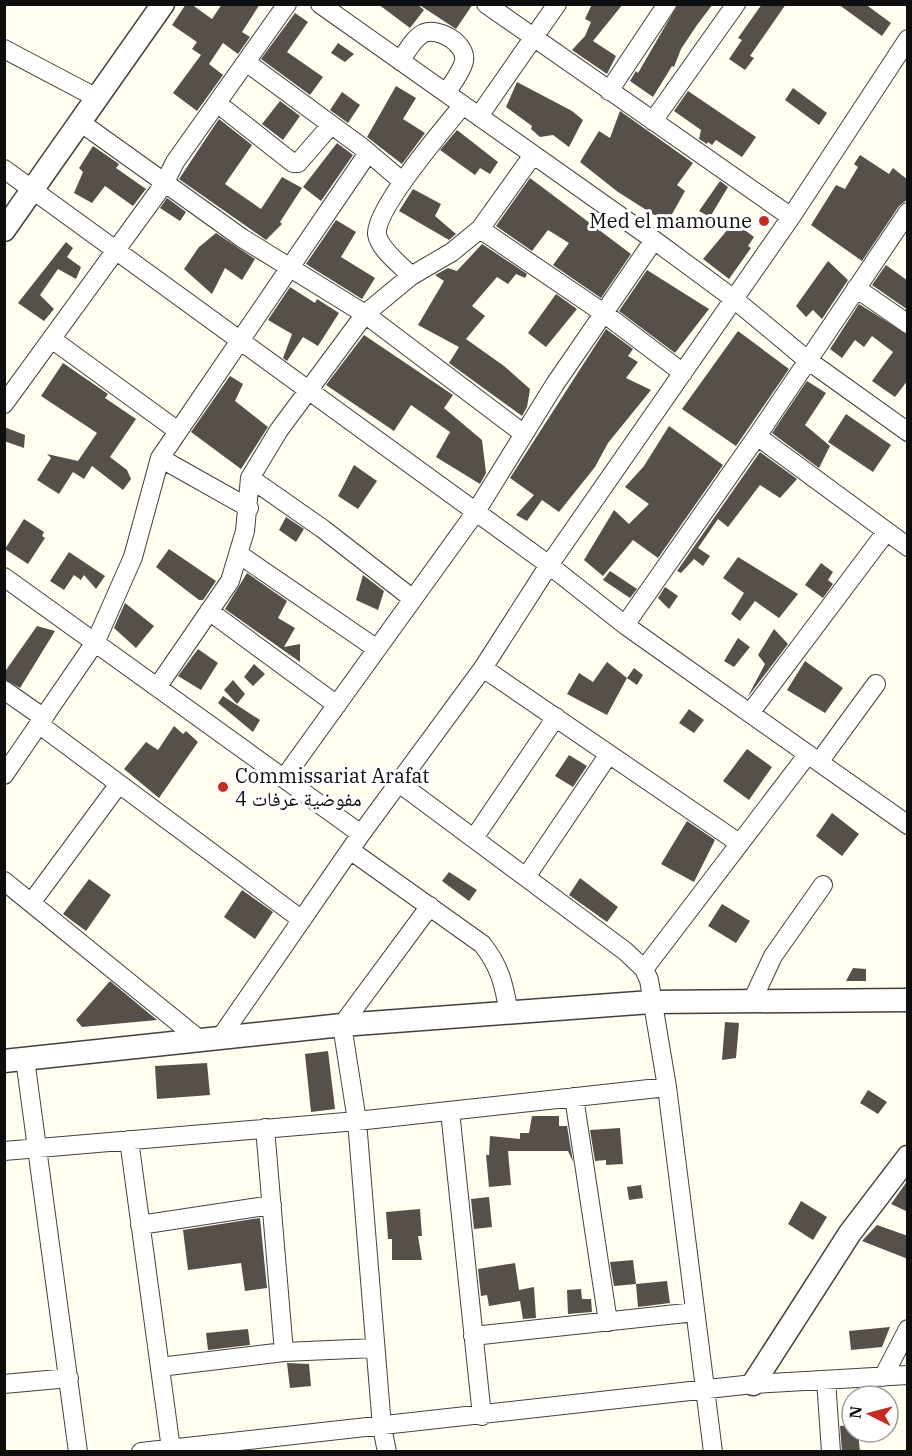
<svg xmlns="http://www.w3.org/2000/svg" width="912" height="1456" viewBox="0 0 912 1456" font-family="'IBM Plex Serif','Noto Naskh Arabic',serif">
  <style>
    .building { fill: #57504a }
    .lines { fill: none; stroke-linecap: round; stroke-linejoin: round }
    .minor-casing { stroke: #414141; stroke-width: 20 }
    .tertiary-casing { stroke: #414141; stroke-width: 25 }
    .minor { stroke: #fff; stroke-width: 18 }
    .tertiary { stroke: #fff; stroke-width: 22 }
    .poi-dot { fill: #c52b1e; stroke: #fff; stroke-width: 2 }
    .labels { text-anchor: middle; stroke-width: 6; stroke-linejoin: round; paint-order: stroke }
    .poi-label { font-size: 20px; fill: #0e0e0e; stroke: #fff; text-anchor: end }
  </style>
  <rect width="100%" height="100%" fill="#fffeef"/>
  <path class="building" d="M186,4H191L212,19L222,4H260L242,32L250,37L238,54L223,43L209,64L223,75L197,111L173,93L201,55L192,49L197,42L172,25Z
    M378,4H417L424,10L410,28Z
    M418,4H473L456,29Z
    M592,4H623L593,41L616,56L607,74L572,50L585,36L591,22L585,19Z
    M678,4H713L697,25L681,49L674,67L672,66L653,97L630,81L636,71L638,73Z
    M762,4H786L750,56L754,58L745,70L729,59L742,40L738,38Z
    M838,4H865L891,23L882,36Z
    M295,13L308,22L287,52L323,77L310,95L261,59Z
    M338,43L354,54L345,62L331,53Z
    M517,82L572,111L583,120L569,147L553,135L540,137L531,129L532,126L506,107Z
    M396,86L416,98L403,119L425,133L402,164L367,137Z
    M793,88L827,113L819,125L785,100Z
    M688,91L756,137L742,157L716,140L712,145L708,142L707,144L699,139L701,130L674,111Z
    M342,92L360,105L348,123L330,110Z
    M280,101L300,116L283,140L262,124Z
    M620,111L693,163L677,185L685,191L667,223L618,192L580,162L599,131L610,138Z
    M219,119L252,145L225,184L261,209L282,177L302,188L280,222L282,224L266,240L179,179Z
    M457,130L498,162L490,174L480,168L475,175L440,150Z
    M337,143L353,155L321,201L303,187Z
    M93,146L119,164L116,168L146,189L133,206L105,186L92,203L74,193L83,172L79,168Z
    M860,155L889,174L893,168L908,180V199L899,206L862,261L811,225L836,185L845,189L858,167L854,164Z
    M530,178L631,254L601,298L553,265L569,243L548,230L532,251L496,226Z
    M720,181L728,187L710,217L699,211Z
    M413,189L441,204L435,216L456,234L449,240L399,211Z
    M167,198L186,212L180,221L160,208Z
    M336,220L356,232L341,257L375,278L362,299L306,264Z
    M734,222L754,237L748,246L751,248L729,279L703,259Z
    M216,233L255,259L242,280L225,268L212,294L184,269L199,247Z
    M66,242L73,248L67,257L81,267L76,279L58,269L40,295L54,309L44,321L18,303Z
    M482,244L527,274L525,278L516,274L508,284L497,277L472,306L485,316L466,339L504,366L530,389L527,407L522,416L449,363L459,347L418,325L444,281L435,275L448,268L457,271Z
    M828,261L848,280L822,319L813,310L806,317L796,306Z
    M886,265L908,281V310L872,285Z
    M647,270L709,309L675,353L619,311Z
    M290,287L315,303L317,299L339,313L318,346L303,337L287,361L283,358L292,334L268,320Z
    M556,294L577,309L546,347L528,333Z
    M859,304L908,335V380L895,397L872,381L893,352L872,336L864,347L855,340L842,358L830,349Z
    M606,329L633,349L628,356L638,362L626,378L651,390L608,443L595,467L559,512L542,500L527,521L516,515L534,495L510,478Z
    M738,331L789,369L736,446L682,409Z
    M364,335L453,395L444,408L482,440L486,473L480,484L436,457L450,432L411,405L394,431L326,385Z
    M63,363L108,394L105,398L136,419L110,457L127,470L131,479L123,490L92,466L84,479L73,472L59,494L37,480L51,458L47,454L78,461L97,433L41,396Z
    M230,376L243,384L235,401L268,427L241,469L191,432Z
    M807,381L826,393L805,425L830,446L819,468L772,433Z
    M846,414L891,445L873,472L828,442Z
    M669,426L723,465L658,558L633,540L603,576L584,560L614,510L629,524L649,504L625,487L644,466Z
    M4,427L25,435L24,448L4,441Z
    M760,452L797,479L780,498L760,485L728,527L718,519L698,548L710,556L703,566L694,559L681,573L677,571Z
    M354,465L377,481L358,509L338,496Z
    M286,517L304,529L296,542L279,530Z
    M24,519L44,532L42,536L45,538L28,564L5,549Z
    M169,549L216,581L203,600H199L156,567Z
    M69,552L105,576L96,589L84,575L81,580L74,575L64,590L50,581Z
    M738,557L798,594L779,618L755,601L740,621L731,614L744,593L723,578Z
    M821,563L833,572L828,580L833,584L823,598L805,585Z
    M610,571L637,589L630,598L603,580Z
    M247,573L287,601L278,618L295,628L284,647L300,644V662L225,609Z
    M363,575L384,591L378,610L356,600Z
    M665,587L678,596L669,609L658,598Z
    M125,603L154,626L136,648L114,628Z
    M37,626L55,631L20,688L4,679V673Z
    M774,629L788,644L747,698L765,664L758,655Z
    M738,638L750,647L734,667L724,661Z
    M198,649L218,663L201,690L178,676Z
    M805,661L843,688L825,713L787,690Z
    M607,662L627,678L634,668L643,675L637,685L627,678L607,715L567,694L579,673L593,682Z
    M254,664L265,674L253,686L244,677Z
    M233,680L245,694L237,704L224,690Z
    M223,696L260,720L253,732L218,703Z
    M689,709L704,720L694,733L679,723Z
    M174,726L183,734L186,731L198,742L159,798L124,769L146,742L158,750Z
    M747,749L772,767L749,800L723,781Z
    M569,755L587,766L573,787L555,776Z
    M832,813L859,834L842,856L816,836Z
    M687,821L715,840L694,882L661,864Z
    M449,872L477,890L469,901L442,881Z
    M580,878L618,907L607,922L569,895Z
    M89,879L111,895L86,931L63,914Z
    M242,890L273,912L255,939L224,917Z
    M722,904L750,921L736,943L708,926Z
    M853,968L866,969V981H846Z
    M110,981L157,1020L82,1027L76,1020Z
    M725,1022L739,1023L736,1058L722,1060Z
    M328,1051L335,1109L311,1112L305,1054Z
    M207,1063L210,1095L157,1099L155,1066Z
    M868,1090L887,1102L878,1114L860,1103Z
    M532,1116H559V1126H567L573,1162L568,1151H508L511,1185L489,1187L486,1155H489L490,1136L520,1139V1133H529Z
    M620,1128L623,1164L606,1165V1160L595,1161L590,1130Z
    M908,1180V1212L891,1204Z
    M641,1185L643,1198L629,1200L627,1187Z
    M489,1197L492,1227L474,1229L471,1199Z
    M801,1201L827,1217L813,1240L788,1224Z
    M420,1209L422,1236H418L422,1260H392V1239H388L386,1212Z
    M260,1218L267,1288L245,1291L241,1263L188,1270L183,1230Z
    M877,1225L908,1236V1259L862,1241Z
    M633,1260L636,1284L614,1286L610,1262Z
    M515,1263L519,1290L534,1287L536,1318L523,1319L520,1301L489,1306L487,1295L481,1296L478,1269Z
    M667,1281L670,1303L638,1307L636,1284Z
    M581,1289L582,1299H591L592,1312L568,1314L567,1290Z
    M890,1327L882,1347L851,1350L849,1331Z
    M248,1329L250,1345L208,1350L206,1333Z
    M287,1363L309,1364L311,1386L290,1388Z
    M852,1425V1432H858L860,1452H842L840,1426Z"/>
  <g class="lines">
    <g class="minor-casing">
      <path id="minor" d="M320,4L654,240L734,299L806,359L908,432
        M486,4L791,217
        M4,49L97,98
        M400,61C407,52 413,38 424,33C439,27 467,44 464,61C462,71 452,84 446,93
        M246,62L363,148L403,182
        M609,91L667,4
        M217,103L293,163H298L331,125
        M479,116L557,4
        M653,121L736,4
        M80,122L242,238L365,314L524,434
        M4,169L549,565L625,625L908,825
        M480,229L605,314L683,373
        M411,276C401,265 379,249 377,234C375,209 445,127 463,105
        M856,288L908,324
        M53,340L178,431
        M4,404L164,184L175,162L287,4
        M757,436L908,547
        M160,458L249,508
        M250,478L323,529L413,599
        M240,555L377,649
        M4,577L361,834
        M209,611L337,705
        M625,625L757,436L908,212
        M483,668L739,843
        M158,686L230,581L245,531L250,478L279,430L365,314L411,276L452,252L480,229L533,155
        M4,690L44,718
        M750,713L886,532
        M40,725L302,920
        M819,762L876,684
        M4,775L96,641L133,557L160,458L368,153
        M284,778L475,513L555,384L654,240
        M399,783L625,951L644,969L649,980L667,1087L713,1452
        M474,838L556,717
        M350,850L482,944C500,966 504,985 509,1013
        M526,877L609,754
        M4,881L200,1040
        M31,903L119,784
        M644,969L808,754
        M752,1001L773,956L823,885
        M220,1038L361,834L483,668L549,565L791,217L908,39
        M25,1059L78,1452
        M574,1097L608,1322
        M450,1111L482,1416
        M265,1128L284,1352
        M129,1140L171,1449
        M4,1151L357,1121L667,1087
        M140,1225L272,1205
        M473,1336L695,1312
        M160,1367L284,1352L375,1348
        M883,1377L908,1329
        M826,1380L831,1452
        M4,1384L69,1378
        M141,1452L753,1384L908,1375
        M387,1452L382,1427L357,1121L342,1025L430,906"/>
    </g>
    <g class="tertiary-casing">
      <path id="tertiary" d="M4,230L163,4
        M4,1061L342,1025L651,1002L908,1000
        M753,1384L850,1233L908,1157"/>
    </g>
    <use href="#minor" class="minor"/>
    <use href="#tertiary" class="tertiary"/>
  </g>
  <g class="poi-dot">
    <circle cx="764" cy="221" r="6"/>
    <circle cx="223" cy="787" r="6"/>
  </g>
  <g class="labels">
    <g class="poi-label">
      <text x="752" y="228">Med el mamoune</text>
      <text x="235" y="783" text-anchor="start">Commissariat Arafat<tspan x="235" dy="23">4 مفوضية عرفات</tspan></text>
    </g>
  </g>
  <rect width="912" height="1456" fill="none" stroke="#0e0e0e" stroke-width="12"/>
  <g transform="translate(870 1414) rotate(276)"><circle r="28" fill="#ffffff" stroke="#9f9f9f" stroke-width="1.5"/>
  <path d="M0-4.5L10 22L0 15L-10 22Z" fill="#c52b1e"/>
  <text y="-9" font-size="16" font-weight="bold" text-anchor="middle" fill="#0e0e0e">N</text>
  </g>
</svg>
